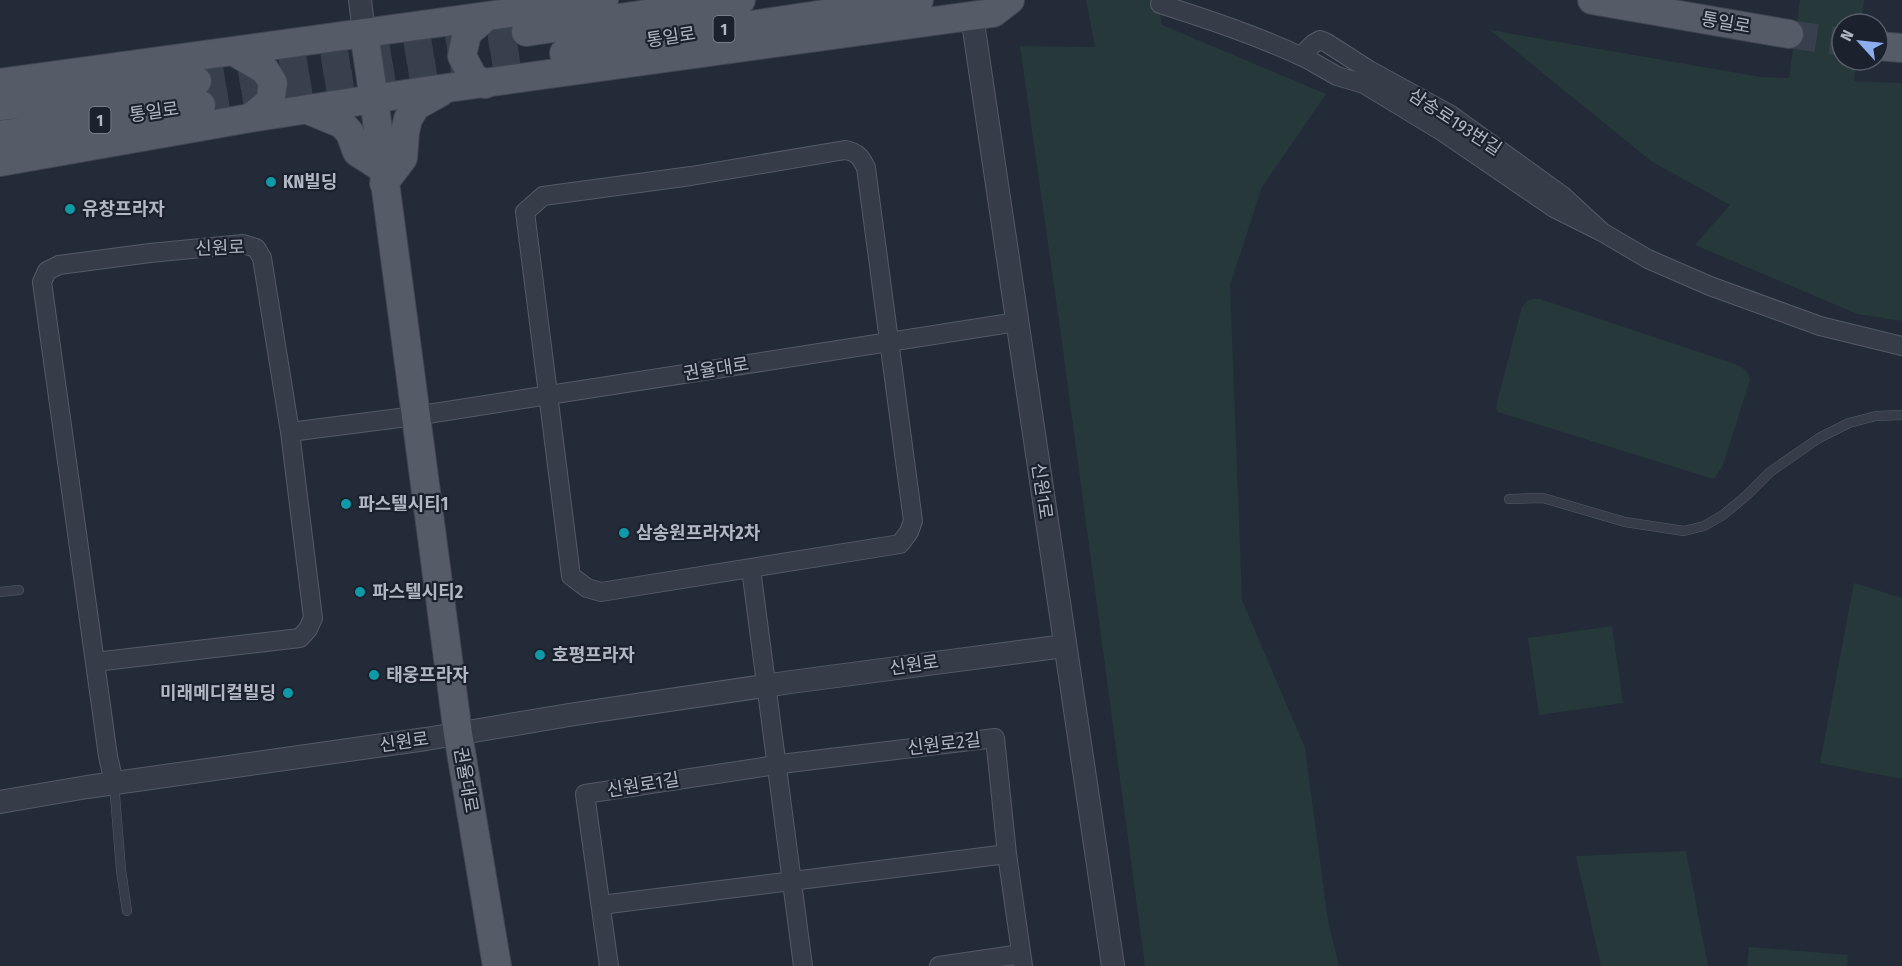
<svg xmlns="http://www.w3.org/2000/svg" width="1902" height="966" viewBox="0 0 1902 966" font-family="'Fira Sans Condensed','Noto Sans KR',sans-serif">
  <style>
    .green { fill: #26383a }
    .lines { fill: none; stroke-linecap: round; stroke-linejoin: round }
    .primary-tunnel { stroke: #38404d; stroke-width: 28; stroke-dasharray: 28 14; stroke-linecap: butt }
    .service-casing { stroke: #545b66; stroke-width: 10 }
    .minor-casing { stroke: #545b66; stroke-width: 20 }
    .tertiary-casing { stroke: #545b66; stroke-width: 24 }
    .primary-casing { stroke: #404651; stroke-width: 30 }
    .service { stroke: #373d48; stroke-width: 9 }
    .minor { stroke: #373d48; stroke-width: 18 }
    .tertiary { stroke: #373d48; stroke-width: 22 }
    .primary { stroke: #555c68; stroke-width: 28 }
    .culture-dot { fill: #0f9aa8; stroke: #1c222d; stroke-width: 2 }
    .labels { text-anchor: middle; stroke-width: 4.5; stroke-linejoin: round; paint-order: stroke }
    .shield { fill: #1c222d; stroke: #848b97; stroke-width: 1.5 }
    .shield-label { font-size: 16px; font-weight: bold; fill: #b1b8c4 }
    .street-label { font-size: 18px; fill: #b1b8c4; stroke: #1c222d }
    .poi-label { font-size: 18px; font-weight: bold; fill: #b1b8c4; stroke: #1c222d; text-anchor: start }
  </style>
  <rect width="100%" height="100%" fill="#232b38"/>
  <path class="green" d="M1086,0H1157L1162,25L1326,94L1262,187L1230,285L1242,600L1305,748L1328,921L1339,966H1145L1061,335L1020,46L1095,47Z
    M1800,0H1864L1861,24H1842V60H1856L1854,81L1902,83V321L1857,314L1695,245L1730,205L1651,161L1490,30L1761,77L1789,78Z
    M1533,299H1540L1723,360C1734,364 1749,367 1750,380L1723,465L1715,478H1710L1498,412L1496,409L1497,402L1522,307L1528,300Z
    M1854,583L1902,598V779L1820,763Z
    M1612,626L1623,703L1539,715L1528,638Z
    M1686,851L1708,966H1601L1576,856Z
    M1749,947L1848,955L1847,966H1747Z"/>
  <g class="lines">
    <path class="primary-tunnel" d="M1789,34L1842,42
      M197,81L526,32
      M201,105L530,58"/>
    <g class="service-casing">
      <path id="service" d="M1509,499L1543,498L1625,522L1684,531L1704,526L1723,515L1747,495L1770,472L1819,438L1849,423L1876,416L1902,415
        M0,592L19,590
        M114,783L121,870L127,911"/>
    </g>
    <g class="minor-casing">
      <path id="minor" d="M1160,4C1210,20 1261,37 1309,60
        M845,150C857,152 861,157 866,168L913,521L909,532L900,544L601,592L587,588L571,576L525,212L543,196L691,176Z
        M1602,232L1563,196L1451,115L1369,70L1327,43L1320,40L1313,44L1307,50L1309,60L1337,76L1364,84L1443,132L1554,208L1602,232L1648,259L1710,286L1820,326L1902,346
        M290,432L415,416L1017,322
        M751,569L803,966
        M95,662L300,638L308,629L313,618L290,432L262,258L256,248L243,244L150,253L59,265L47,271L42,282L108,756L114,783
        M601,905L1007,854
        M609,966L585,794L789,763L995,738L1007,854L1023,966
        M939,966L1021,954"/>
    </g>
    <g class="tertiary-casing">
      <path id="tertiary" d="M360,0L364,33
        M972,16L1113,966
        M0,802L87,787L426,739L575,714L791,682L1064,646"/>
    </g>
    <g class="primary-casing">
      <path id="primary" d="M1592,0L1789,34
        M526,32L741,0
        M364,33L374,99L458,734L497,966
        M1878,46L1902,48
        M233,51L265,70L273,83L270,102L250,118
        M564,53L919,0
        M0,83L604,0
        M485,84L473,77L462,56L467,33L487,16
        M0,106L197,81
        M308,110L342,124L350,133L357,152L382,168
        M0,135L201,105
        M0,162L250,118L425,91L993,13L1010,0
        M384,183L403,158L405,132L408,119L416,106L441,92"/>
    </g>
    <use href="#service" class="service"/>
    <use href="#minor" class="minor"/>
    <use href="#tertiary" class="tertiary"/>
    <use href="#primary" class="primary"/>
  </g>
  <g class="culture-dot">
    <circle cx="271" cy="182" r="6"/>
    <circle cx="70" cy="209" r="6"/>
    <circle cx="346" cy="504" r="6"/>
    <circle cx="624" cy="533" r="6"/>
    <circle cx="360" cy="592" r="6"/>
    <circle cx="540" cy="655" r="6"/>
    <circle cx="374" cy="675" r="6"/>
    <circle cx="288" cy="693" r="6"/>
  </g>
  <g class="labels">
    <g class="shield">
      <rect x="713.5" y="16" width="21" height="26" rx="4.5"/>
      <rect x="89.5" y="107" width="21" height="26" rx="4.5"/>
    </g>
    <g class="shield-label">
      <text x="724" y="35">1</text>
      <text x="100" y="126">1</text>
    </g>
    <g class="street-label">
      <text transform="translate(1726 23) rotate(10)" y="6">통일로</text>
      <text transform="translate(671 37) rotate(-9)" y="6">통일로</text>
      <text transform="translate(154 112) rotate(-8)" y="6">통일로</text>
      <text transform="translate(1455 122) rotate(33)" y="6">삼송로193번길</text>
      <text transform="translate(220 248) rotate(-2)" y="6">신원로</text>
      <text transform="translate(716 369) rotate(-9)" y="6">권율대로</text>
      <text transform="translate(1042 491) rotate(82)" y="6">신원1로</text>
      <text transform="translate(914 665) rotate(-8)" y="6">신원로</text>
      <text transform="translate(404 742) rotate(-8)" y="6">신원로</text>
      <text transform="translate(944 744) rotate(-7)" y="6">신원로2길</text>
      <text transform="translate(466 780) rotate(80)" y="6">권율대로</text>
      <text transform="translate(643 785) rotate(-9)" y="6">신원로1길</text>
    </g>
    <g class="poi-label">
      <text x="283" y="188">KN빌딩</text>
      <text x="82" y="215">유창프라자</text>
      <text x="358" y="510">파스텔시티1</text>
      <text x="636" y="539">삼송원프라자2차</text>
      <text x="372" y="598">파스텔시티2</text>
      <text x="552" y="661">호평프라자</text>
      <text x="386" y="681">태웅프라자</text>
      <text x="276" y="699" text-anchor="end">미래메디컬빌딩</text>
    </g>
  </g>
  <g transform="translate(1860 42) rotate(297)"><circle r="28" fill="#1c222d" stroke="#585e69" stroke-width="1.5"/>
  <path d="M0-4.5L10 22L0 15L-10 22Z" fill="#8caeef"/>
  <text y="-9" font-size="16" font-weight="bold" text-anchor="middle" fill="#b1b8c4">N</text>
  </g>
</svg>
